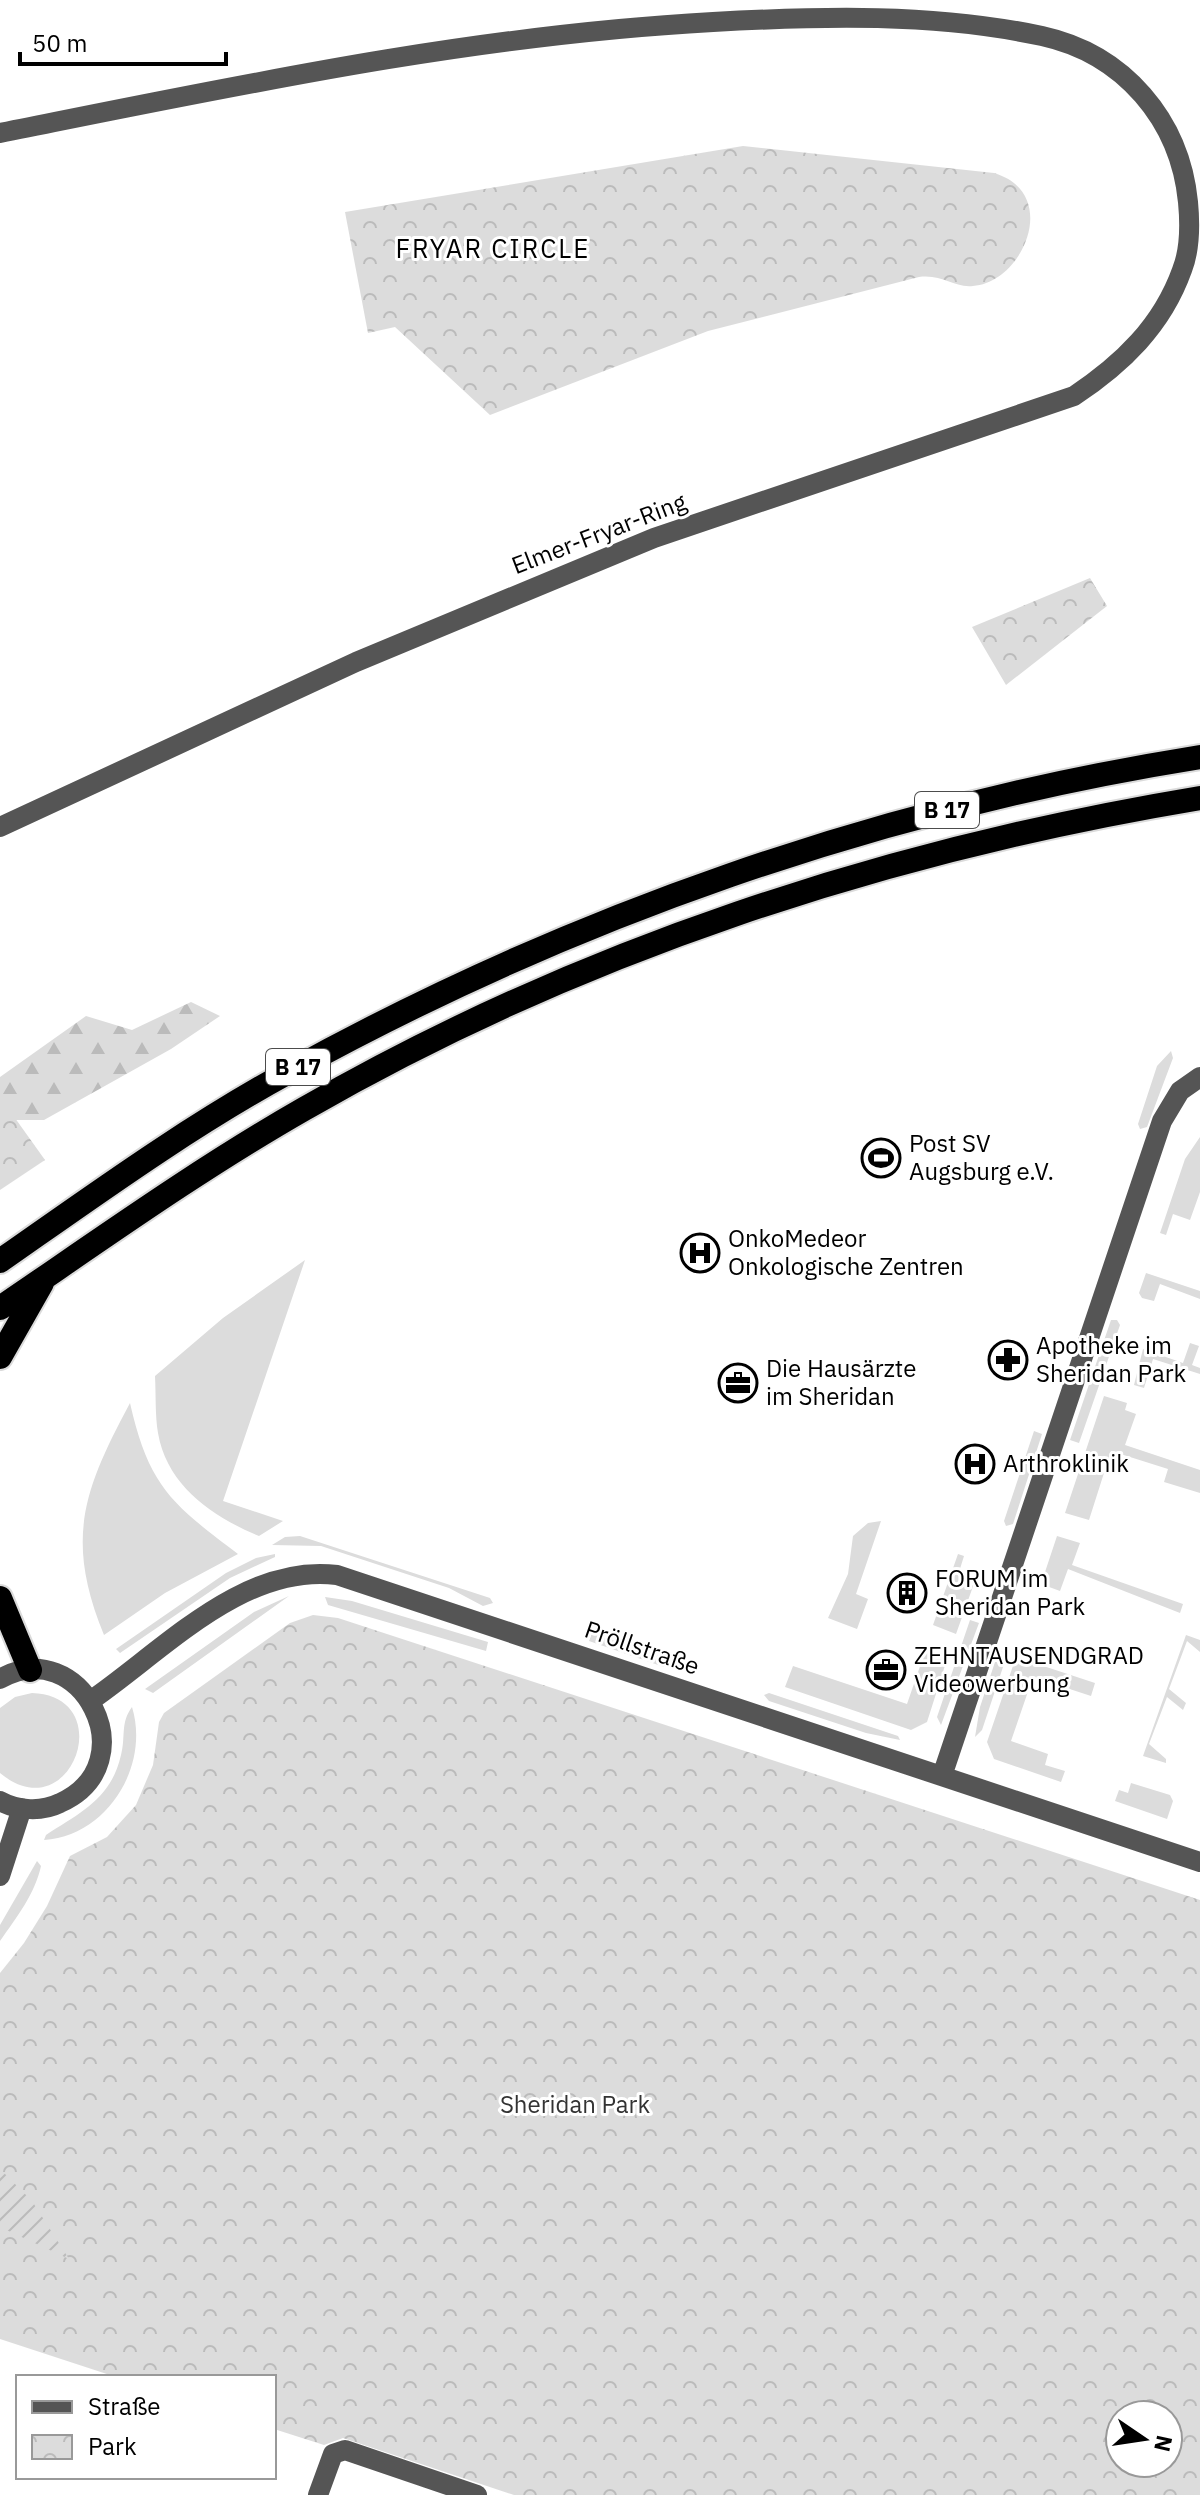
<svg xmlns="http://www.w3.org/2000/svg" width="1200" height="2495" viewBox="0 0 1200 2495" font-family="'IBM Plex Sans',sans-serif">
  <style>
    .grass { fill: #dcdcdc }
    .forest { fill: url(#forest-firs) }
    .park { fill: url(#park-crowns); fill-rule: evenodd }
    .garden { fill: url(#garden-furrows) }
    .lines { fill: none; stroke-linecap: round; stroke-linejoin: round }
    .highway-casing { stroke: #dbdbdb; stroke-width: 28 }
    .minor { stroke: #555; stroke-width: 20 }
    .highway { stroke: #000; stroke-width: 24 }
    .labels { text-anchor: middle; stroke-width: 6; stroke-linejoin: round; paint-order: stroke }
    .shield { fill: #fff; stroke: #4c4c4c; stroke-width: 2 }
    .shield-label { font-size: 22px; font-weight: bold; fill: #000 }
    .street-label { font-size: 24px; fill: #000; stroke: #fff }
    .poi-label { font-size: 24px; fill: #000; stroke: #fff; text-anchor: start }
    .park-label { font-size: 24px; fill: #333; stroke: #fff }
    .neighbourhood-label { font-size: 26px; letter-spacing: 2px; fill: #000; stroke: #fff }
  </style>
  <defs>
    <pattern id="forest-firs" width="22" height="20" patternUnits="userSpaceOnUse" patternTransform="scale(2)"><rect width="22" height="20" fill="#dcdcdc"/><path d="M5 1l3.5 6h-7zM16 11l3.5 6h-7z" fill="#bbb"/></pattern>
    <pattern id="park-crowns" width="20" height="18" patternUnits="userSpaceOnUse" patternTransform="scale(2)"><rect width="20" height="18" fill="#dcdcdc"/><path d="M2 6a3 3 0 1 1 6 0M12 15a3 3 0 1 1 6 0" fill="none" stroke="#bbb"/></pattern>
    <pattern id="garden-furrows" width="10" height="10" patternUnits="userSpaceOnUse" patternTransform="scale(2)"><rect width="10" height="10" fill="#dcdcdc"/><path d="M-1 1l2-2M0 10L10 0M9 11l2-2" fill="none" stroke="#bbb"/></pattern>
  </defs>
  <rect width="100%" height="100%" fill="#fff"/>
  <path class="grass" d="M1171,1051L1173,1058L1147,1127L1140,1129L1138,1124L1157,1066Z
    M1200,1137V1192L1190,1220L1173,1214L1166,1235L1160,1233L1185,1159Z
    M305,1260L223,1501L283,1521L259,1536C213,1517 167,1486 158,1433C155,1415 156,1395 155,1376L223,1318Z
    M1146,1273L1200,1291V1299L1160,1284L1154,1301L1142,1298L1139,1293Z
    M1111,1320H1117L1120,1325L1079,1443L1070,1440Z
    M1190,1343L1199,1346L1192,1365L1200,1368V1374L1153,1359L1144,1388L1134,1385L1143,1349L1183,1363Z
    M1104,1396L1127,1403L1125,1410L1136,1414L1125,1445L1200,1470V1493L1164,1482L1168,1469L1111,1451L1089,1520L1065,1513Z
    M130,1403C149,1487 172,1504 238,1554L165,1593L104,1635C65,1539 83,1491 130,1403Z
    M1034,1431L1042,1434L1013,1524L1006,1526L1004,1521Z
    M881,1521L856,1594L868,1599L857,1629L828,1618L848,1574L853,1536L868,1523Z
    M300,1536L490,1598L493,1603L483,1606L449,1588L321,1546L272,1545L285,1537Z
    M1057,1536L1080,1543L1072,1565L1183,1604L1180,1613L1068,1569L1060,1591L1041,1584Z
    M275,1554V1557L230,1578L120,1653L116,1649L226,1573L256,1558Z
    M958,1554L964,1556L959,1572L976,1578L956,1634L933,1625Z
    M289,1596L153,1693L145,1689L254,1612Z
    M325,1597L352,1601L488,1642L486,1651L328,1605Z
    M970,1620L979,1623L941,1725L937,1717Z
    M592,1633L667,1658L664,1667L589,1641Z
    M1186,1635L1200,1640V1652L1187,1641L1169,1689L1186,1703L1183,1710L1167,1697L1149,1744L1166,1759V1763L1143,1756Z
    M927,1646L949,1653L927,1722L911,1730L785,1687L793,1666L907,1704Z
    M1005,1650L1007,1655L982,1730L975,1737L980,1707L998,1653Z
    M1016,1657L1095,1683L1091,1696L1033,1677L1011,1741L1048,1754L1045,1765L1065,1771L1061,1782L994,1759L987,1742Z
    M32,1693C120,1696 71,1832 0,1773V1708L15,1697Z
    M769,1693L898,1736L900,1740L866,1733L769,1701L764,1695Z
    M132,1707C150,1765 108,1836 44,1840L46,1835C81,1812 111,1799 121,1755C126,1737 120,1723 132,1707Z
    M1131,1783L1170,1795L1173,1801L1167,1819L1115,1801L1119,1790L1128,1793Z
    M37,1861L41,1866C35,1894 16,1918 0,1941V1925Z"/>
  <path class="forest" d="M191,1002L220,1016L171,1049L44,1120H0V1077L86,1016L132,1030Z"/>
  <path class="park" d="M743,146L994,173C1061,193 1024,282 973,286C953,288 943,274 919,277L708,331L490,415L395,327L368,333L345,212Z
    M1090,578L1107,606L1006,685L972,627Z
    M0,1097L45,1160L0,1190Z
    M313,1615L338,1618L1200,1900V2495H514L343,2438L324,2445L274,2429V2377H116L0,2339V1973L24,1943L47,1906L70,1856L107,1837L136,1805L153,1765L159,1722L164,1713L290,1623ZM1120,2415H1168V2463H1120Z"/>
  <path class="garden" d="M0,2169L32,2201L69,2259L0,2227Z"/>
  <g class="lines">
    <g class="highway-casing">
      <path id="highway" d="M0,1261C93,1196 188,1127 287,1073C571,916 880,808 1200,757
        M0,1308C100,1240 199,1169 304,1109C580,950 887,850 1200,798
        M0,1357L42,1283
        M0,1598L30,1670"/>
    </g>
    <path class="minor" d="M0,133C236,86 472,35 713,22C822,16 934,13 1042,36C1124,54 1180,120 1188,202C1190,223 1190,250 1182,270C1162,326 1122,364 1074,396L654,538L356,662L0,827
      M0,1679C80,1632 149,1763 60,1803C42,1812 18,1811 0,1801
      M90,1701C163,1651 243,1563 337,1575L1200,1862
      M942,1776L1162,1121L1180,1091L1200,1077
      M0,1876L22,1808
      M318,2495L333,2454L345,2450L477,2495"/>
    <use href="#highway" class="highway"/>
  </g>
  <defs>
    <g id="stadium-ring" transform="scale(2)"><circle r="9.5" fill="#fff" stroke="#000" stroke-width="1.5"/><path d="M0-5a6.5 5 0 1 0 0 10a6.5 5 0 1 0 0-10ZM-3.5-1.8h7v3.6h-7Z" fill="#000"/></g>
    <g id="hospital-ring" transform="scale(2)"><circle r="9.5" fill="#fff" stroke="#000" stroke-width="1.5"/><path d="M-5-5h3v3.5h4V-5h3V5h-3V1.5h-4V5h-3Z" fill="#000"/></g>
    <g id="pharmacy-ring" transform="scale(2)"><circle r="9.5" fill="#fff" stroke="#000" stroke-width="1.5"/><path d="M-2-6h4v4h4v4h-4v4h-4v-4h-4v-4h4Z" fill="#000"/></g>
    <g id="office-ring" transform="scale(2)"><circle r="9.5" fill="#fff" stroke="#000" stroke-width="1.5"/><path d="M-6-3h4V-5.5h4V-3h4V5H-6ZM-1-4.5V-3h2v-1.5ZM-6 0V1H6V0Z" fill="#000"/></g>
    <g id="building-ring" transform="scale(2)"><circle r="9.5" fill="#fff" stroke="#000" stroke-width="1.5"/><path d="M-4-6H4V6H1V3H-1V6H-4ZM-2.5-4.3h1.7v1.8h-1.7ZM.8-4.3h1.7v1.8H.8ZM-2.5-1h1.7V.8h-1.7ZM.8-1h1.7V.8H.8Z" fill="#000"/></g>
  </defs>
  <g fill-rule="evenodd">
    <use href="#stadium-ring" x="881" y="1158"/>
    <use href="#hospital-ring" x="700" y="1253"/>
    <use href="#pharmacy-ring" x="1008" y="1360"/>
    <use href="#office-ring" x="738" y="1383"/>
    <use href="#hospital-ring" x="975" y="1464"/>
    <use href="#building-ring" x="907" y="1593"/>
    <use href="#office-ring" x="886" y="1670"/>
  </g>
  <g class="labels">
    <g class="shield">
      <rect x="915" y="792" width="64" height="36" rx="6"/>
      <rect x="266" y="1049" width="64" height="36" rx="6"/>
    </g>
    <g class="shield-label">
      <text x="947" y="818">B 17</text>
      <text x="298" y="1075">B 17</text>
    </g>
    <g class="street-label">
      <text transform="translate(599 534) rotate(-21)" y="8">Elmer-Fryar-Ring</text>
      <text transform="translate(642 1648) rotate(19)" y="8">Pröllstraße</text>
    </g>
    <g class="poi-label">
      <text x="909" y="1152">Post SV<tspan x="909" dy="28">Augsburg e.V.</tspan></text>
      <text x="728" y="1247">OnkoMedeor<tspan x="728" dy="28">Onkologische Zentren</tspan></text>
      <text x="1036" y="1354">Apotheke im<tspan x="1036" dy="28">Sheridan Park</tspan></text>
      <text x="766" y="1377">Die Hausärzte<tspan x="766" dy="28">im Sheridan</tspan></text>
      <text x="1003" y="1472">Arthroklinik</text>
      <text x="935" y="1587">FORUM im<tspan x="935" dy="28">Sheridan Park</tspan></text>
      <text x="914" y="1664">ZEHNTAUSENDGRAD<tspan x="914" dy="28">Videowerbung</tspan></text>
    </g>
    <g class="park-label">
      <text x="575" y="2113">Sheridan Park</text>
    </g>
    <g class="neighbourhood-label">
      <text x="493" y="258">FRYAR CIRCLE</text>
    </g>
  </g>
  <rect x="16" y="2375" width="260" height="104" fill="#ffffff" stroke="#999999" stroke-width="2"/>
  <rect x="32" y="2401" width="40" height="12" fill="#555555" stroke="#999999" stroke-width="2"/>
  <text x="88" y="2415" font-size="24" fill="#000000">Straße</text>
  <rect x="32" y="2435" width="40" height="24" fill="url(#park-crowns)" stroke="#999999" stroke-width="2"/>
  <text x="88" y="2455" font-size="24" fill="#000000">Park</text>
  <g transform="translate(1144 2439) rotate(103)"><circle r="38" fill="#ffffff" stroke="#999999" stroke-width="2"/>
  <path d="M0-6L14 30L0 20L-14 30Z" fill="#000000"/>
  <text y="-12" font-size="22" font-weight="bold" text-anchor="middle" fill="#000000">N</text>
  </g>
  <path d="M20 52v12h206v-12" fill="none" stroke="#000000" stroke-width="4"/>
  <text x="32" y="52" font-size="24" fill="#000000" stroke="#ffffff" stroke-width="6" paint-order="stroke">50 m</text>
</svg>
